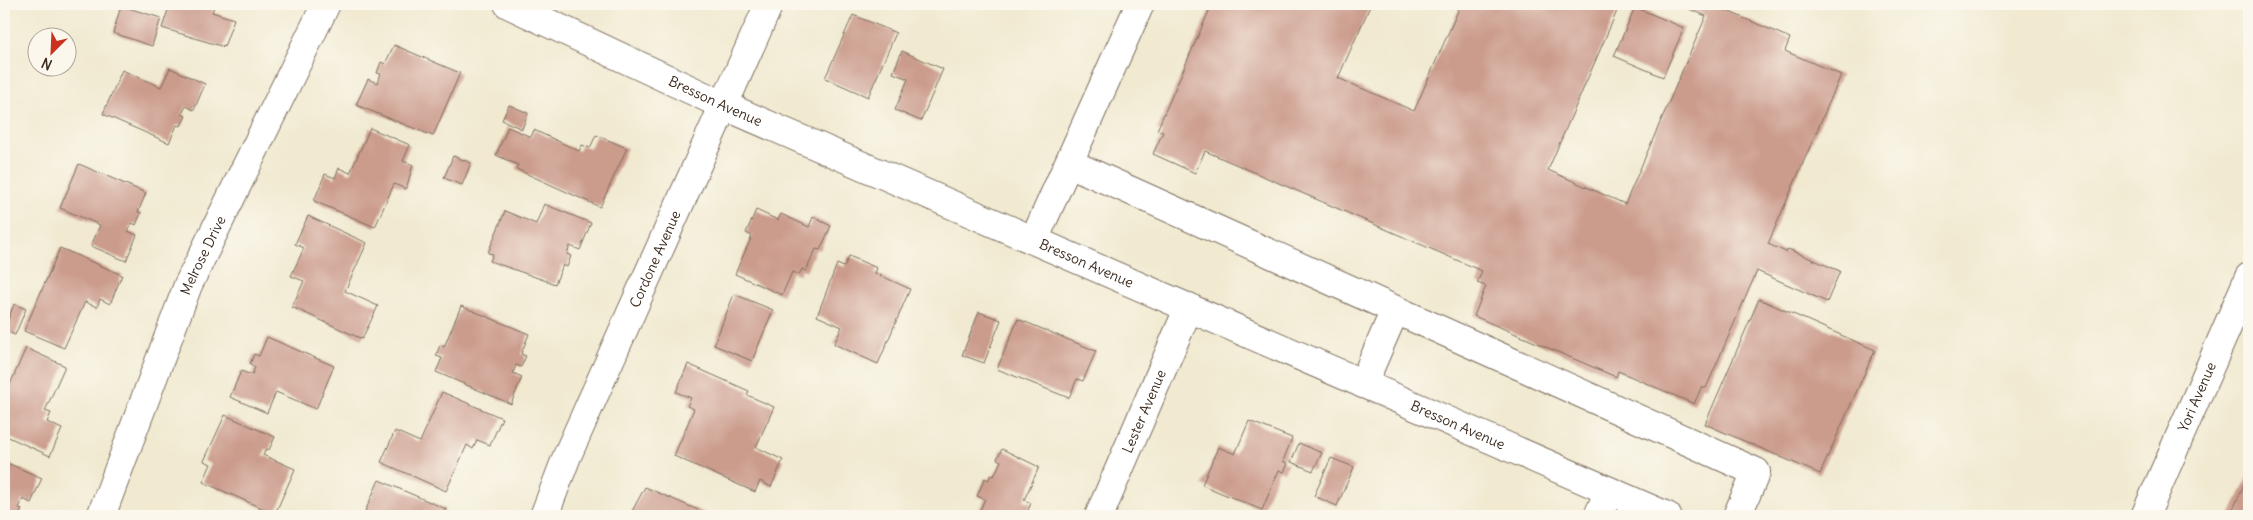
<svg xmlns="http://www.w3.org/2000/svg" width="2253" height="520" viewBox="0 0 2253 520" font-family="Delius,sans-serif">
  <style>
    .building { fill: #cb9b8c }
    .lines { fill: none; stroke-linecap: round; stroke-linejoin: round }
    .minor-casing { stroke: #7b6d5d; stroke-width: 30 }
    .minor { stroke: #fff; stroke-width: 28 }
    .labels { text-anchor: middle; stroke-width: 5; stroke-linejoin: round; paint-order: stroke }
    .street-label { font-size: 14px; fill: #3b2a1e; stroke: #fbf7ec }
  </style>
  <rect width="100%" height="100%" fill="#fbf7ec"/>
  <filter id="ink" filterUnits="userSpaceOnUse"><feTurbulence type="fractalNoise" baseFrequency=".02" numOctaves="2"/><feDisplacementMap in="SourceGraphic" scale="10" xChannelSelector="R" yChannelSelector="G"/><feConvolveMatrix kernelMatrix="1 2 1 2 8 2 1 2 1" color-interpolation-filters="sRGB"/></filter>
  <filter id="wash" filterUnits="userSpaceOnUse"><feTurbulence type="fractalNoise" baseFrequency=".0096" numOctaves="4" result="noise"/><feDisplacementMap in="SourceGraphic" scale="20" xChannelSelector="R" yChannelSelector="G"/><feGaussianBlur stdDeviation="1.12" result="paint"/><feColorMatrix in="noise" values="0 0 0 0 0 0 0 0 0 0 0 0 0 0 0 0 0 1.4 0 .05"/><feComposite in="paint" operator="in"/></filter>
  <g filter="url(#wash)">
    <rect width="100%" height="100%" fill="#f1ead1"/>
    <g id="blocks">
      <path class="building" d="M170,4H215L212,12L234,19L224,47L162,28Z
        M1212,4H1371L1338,78L1414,111L1461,4H1620L1548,170L1625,204L1706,16L1677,4H1711L1790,38L1785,51L1841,75L1768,244L1786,252L1788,249L1840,271L1827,302L1757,271L1706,388L1702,386L1694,404L1618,371L1616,377L1474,316L1486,286L1477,283L1482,271L1205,151L1195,173L1153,154L1163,132L1157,130Z
        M121,6L161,18L152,46L113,33Z
        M1635,7L1684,28L1663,77L1614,56Z
        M853,15L896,33L868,97L825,78Z
        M394,45L460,73L433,136L356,105L368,79L377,83L381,74L377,73L381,62L385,64Z
        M902,51L943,69L921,121L895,110L908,79L893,73Z
        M170,68L205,84L194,110L186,106L182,114L186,116L181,126L177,125L169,143L103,114L122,70L161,87Z
        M509,105L528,113L522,129L502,120Z
        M508,127L531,137L534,130L579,151L582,145L590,148L596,135L627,148L600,207L516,169L518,165L496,155Z
        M370,128L410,145L403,161L413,165L406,189L394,184L375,227L314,201L325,174L335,178L339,168L350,173Z
        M453,156L471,163L462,185L444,178Z
        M79,164L146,193L138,212L141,213L136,225L132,223L128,231L137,235L126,261L91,246L100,225L60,208Z
        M544,204L591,223L580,250L570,246L567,254L571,256L567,267L563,265L555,284L490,261L493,254L488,253L505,211L536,224Z
        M756,210L778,220L781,214L809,227L813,217L831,226L820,250L816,249L806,271L802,269L799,275L792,272L782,295L735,274L752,236L746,233Z
        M308,216L367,243L345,291L378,306L362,339L292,307L304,281L291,276L304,248L295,244Z
        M60,248L122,275L110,304L100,299L97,307L85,302L64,348L24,331Z
        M849,256L877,268L875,273L910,289L878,364L834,344L842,327L817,316L837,264L844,267Z
        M734,294L773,310L752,361L714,345Z
        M1759,299L1875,350L1820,474L1705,424Z
        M14,304L26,309L15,335L4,330Z
        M461,306L529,334L521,354L526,356L521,367L516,365L513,373L522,377L511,404L436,372L442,358L436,356L440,345L444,347Z
        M979,312L1001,320L984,363L962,355Z
        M1018,319L1096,351L1083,381L1077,379L1069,398L997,369Z
        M267,337L334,366L316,409L276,392L267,413L230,397L241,371L252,375L255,367L250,364L254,354L259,356Z
        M26,348L65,366L45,411L51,413L47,422L62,429L50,456L4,435V398Z
        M688,364L749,391L747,395L774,407L756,447L783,460L771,487L760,481L755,492L674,456L694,409L687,406L691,398L676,392Z
        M442,392L502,418L490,445L477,440L473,449L467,445L446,491L381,462L395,431L420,442Z
        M225,415L275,437L269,450L266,449L263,455L295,469L275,514L203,482L211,464L204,461Z
        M1249,421L1292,438L1283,461L1288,464L1284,472L1279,470L1262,510L1202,485L1218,447L1235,454Z
        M1299,443L1322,453L1313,471L1291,462Z
        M1002,449L1039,467L1024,500L1031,503L1026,515L1020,512L1018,516H989L979,512L985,499L977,496L985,478L988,480L991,475L994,476L1001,461L997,459Z
        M1331,458L1354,467L1337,506L1314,496Z
        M7,463L42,478L31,503L23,499L19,508L22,509L19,516H4V470Z
        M2249,473V516H2230Z
        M379,480L446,509L443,515L447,516H363Z
        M645,487L712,516L630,515Z"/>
    </g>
  </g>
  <g filter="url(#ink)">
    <use href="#blocks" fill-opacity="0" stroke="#7b6d5d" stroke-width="1"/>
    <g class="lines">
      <g class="minor-casing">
        <g id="minor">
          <path id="s1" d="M508,4L725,106L1667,516"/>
          <path d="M1069,163L1756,472L1737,516"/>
          <path d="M1034,240L1140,4"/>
          <path d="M1363,384L1395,310"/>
          <path id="s2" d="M101,516L188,285L326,4"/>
          <path id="s3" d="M544,516L567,456L769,4"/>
          <path id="s4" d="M1099,516L1189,307"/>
          <path d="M1598,516L1609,491"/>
          <path id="s5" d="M2145,516L2249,277"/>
        </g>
      </g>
      <use href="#minor" class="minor"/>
    </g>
  </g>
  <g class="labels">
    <g class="street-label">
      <text dy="5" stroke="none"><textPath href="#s1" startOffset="229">Bresson Avenue</textPath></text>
      <text dy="5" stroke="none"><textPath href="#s2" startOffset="280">Melrose Drive</textPath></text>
      <text dy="5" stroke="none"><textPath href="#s3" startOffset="280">Cordone Avenue</textPath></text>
      <text dy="5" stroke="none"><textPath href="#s1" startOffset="634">Bresson Avenue</textPath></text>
      <text dy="5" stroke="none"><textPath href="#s5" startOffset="130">Yori Avenue</textPath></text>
      <text dy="5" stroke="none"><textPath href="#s4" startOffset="114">Lester Avenue</textPath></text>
      <text dy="5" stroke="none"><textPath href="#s1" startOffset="1039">Bresson Avenue</textPath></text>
    </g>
  </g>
  <rect width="2253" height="520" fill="none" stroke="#fbf7ec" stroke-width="20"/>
  <g transform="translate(52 52) rotate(204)"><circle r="24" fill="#fbf7ec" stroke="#aea59a"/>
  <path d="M0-4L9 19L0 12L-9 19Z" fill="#c8321e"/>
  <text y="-8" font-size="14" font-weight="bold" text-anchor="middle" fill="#3b2a1e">N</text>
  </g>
</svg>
